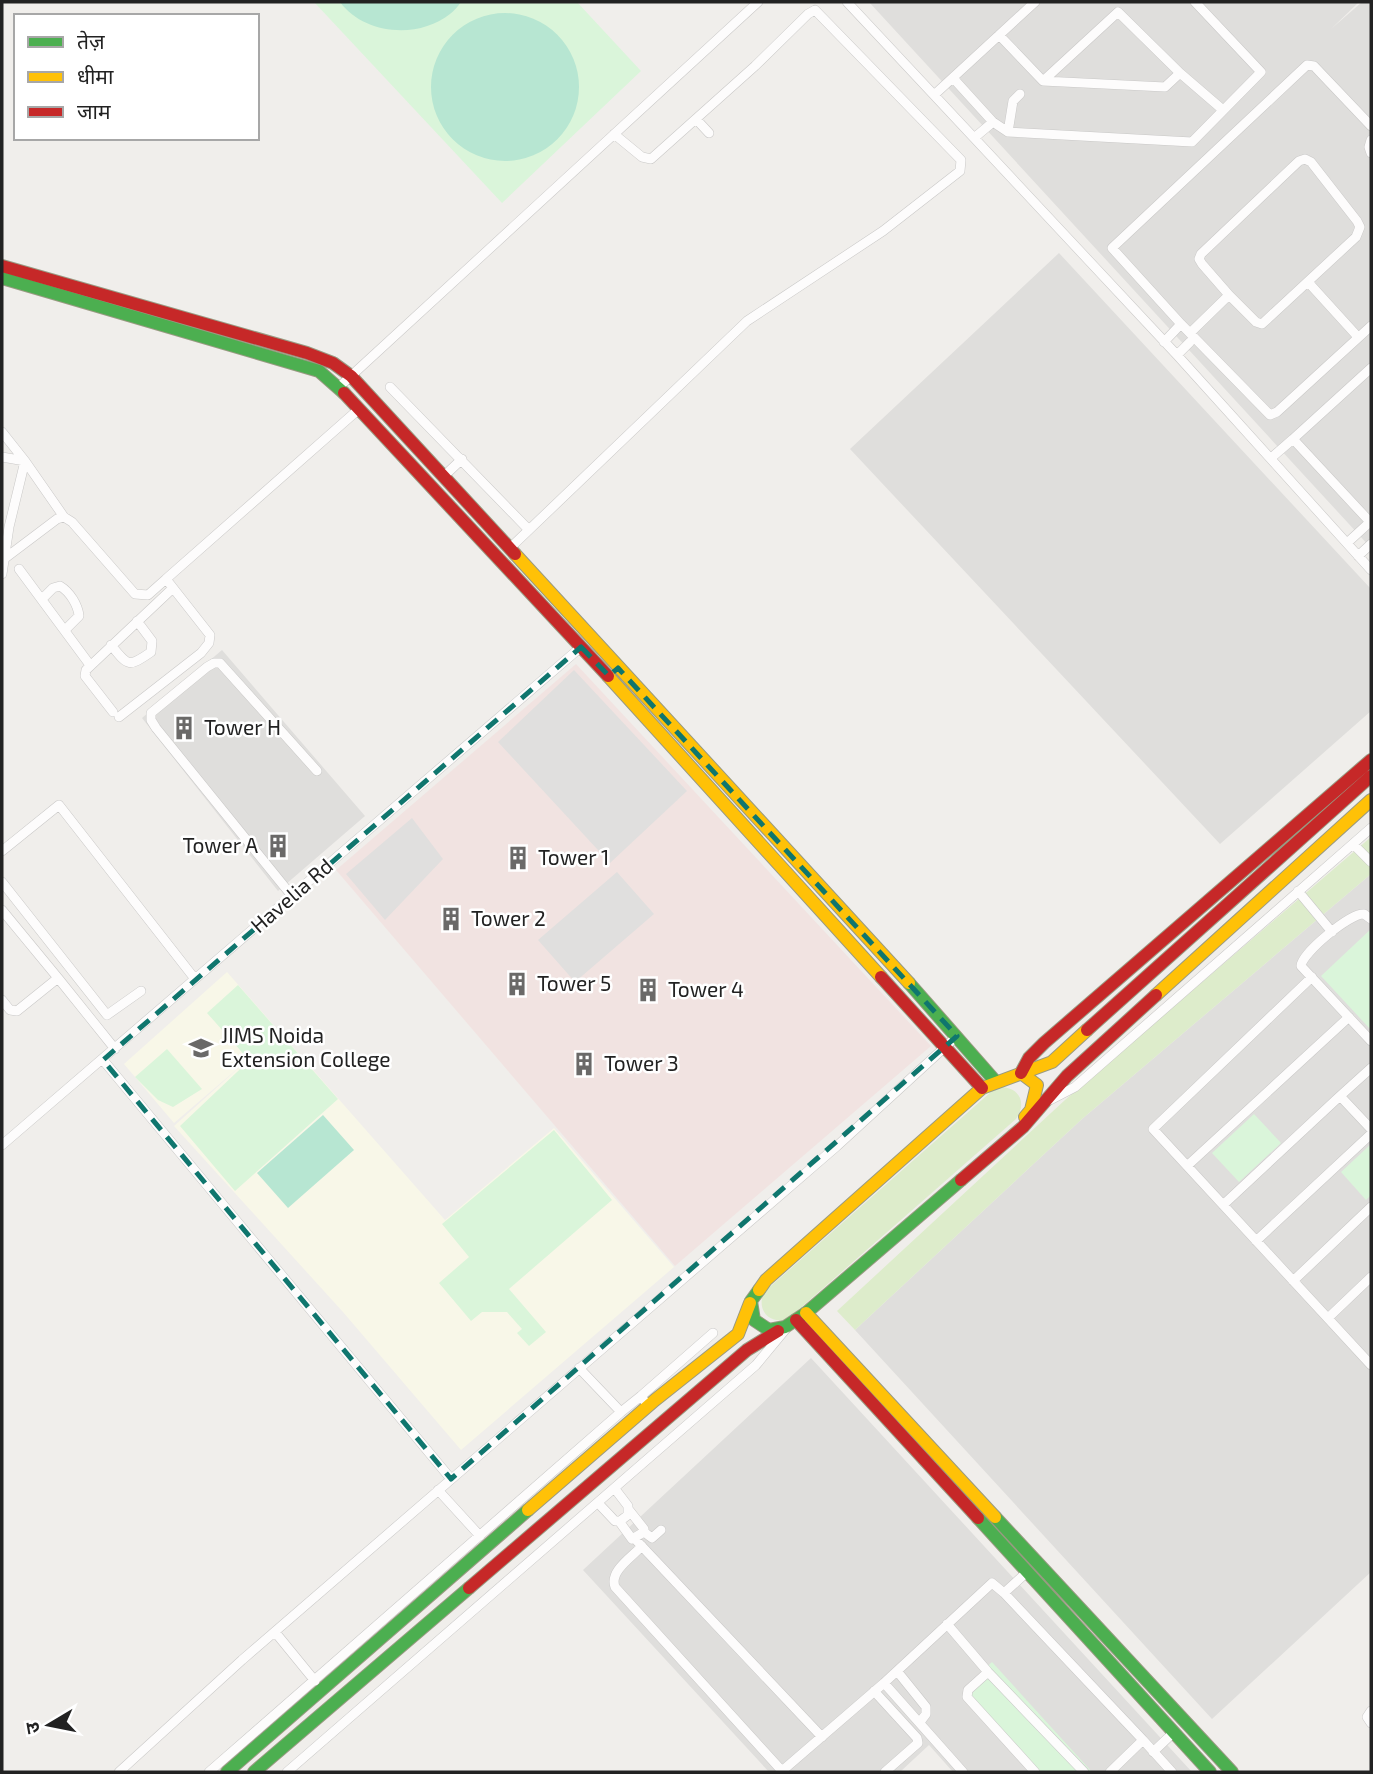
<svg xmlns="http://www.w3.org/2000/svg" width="1373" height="1774" viewBox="0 0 1373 1774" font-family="'Exo 2','Noto Sans Devanagari',sans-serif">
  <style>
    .residential { fill: #dfdedc }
    .commercial { fill: #f1e3e1 }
    .education { fill: #f8f7e8 }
    .grass { fill: #ddeccb }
    .park { fill: #daf5da }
    .pitch { fill: #b7e6d2 }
    .parking { fill: #e0dfde }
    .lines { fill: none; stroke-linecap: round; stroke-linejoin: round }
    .street-casing { stroke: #c9c8c7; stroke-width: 10 }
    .fast-casing { stroke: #999a82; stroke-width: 14 }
    .slow-casing { stroke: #999a82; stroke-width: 14 }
    .jam-casing { stroke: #999a82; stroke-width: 14 }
    .street { stroke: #fdfcfc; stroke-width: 9 }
    .fast { stroke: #4caf50; stroke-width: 12 }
    .slow { stroke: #ffc107; stroke-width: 12 }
    .jam { stroke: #c62828; stroke-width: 12 }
    .marked { fill: none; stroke: #0f766e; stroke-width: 5; stroke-dasharray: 14 9; stroke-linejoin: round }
    .labels { text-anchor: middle; stroke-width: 5; stroke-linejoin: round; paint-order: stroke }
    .poi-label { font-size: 21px; fill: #222; stroke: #fff; text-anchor: start }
    .street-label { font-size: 21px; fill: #222; stroke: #fff }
  </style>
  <rect width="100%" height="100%" fill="#f0eeeb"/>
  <path class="residential" d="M869,2H1359L1331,29L1362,2H1371V548Z
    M1059,253L1371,589V711L1220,844L850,449Z
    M222,650L365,816L278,891L142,718Z
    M1371,874V1572L1212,1719L855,1330L1082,1119Z
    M811,1358L1192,1772H953L929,1745L900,1772H769L583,1570Z"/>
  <path class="commercial" d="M576,664L931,1046L675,1266L336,870Z"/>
  <path class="education" d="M227,972L445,1220L554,1128L674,1267L461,1450L343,1312L174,1126L244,1063L174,1123L124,1064Z"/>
  <path class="grass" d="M1371,837V874L1082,1119L855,1330L837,1311L1065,1100Z
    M1001,1087C1020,1088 1027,1103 1016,1119L788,1319C769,1325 756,1310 764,1292L992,1091Z"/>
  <path class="park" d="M314,2H577L641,71L502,203Z
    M1371,929V1030L1321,976Z
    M238,985L338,1099L235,1191L180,1126L255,1055L248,1059L207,1013Z
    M167,1049L202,1089L173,1107L158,1100L135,1077Z
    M1254,1114L1281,1143L1239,1182L1212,1153Z
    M554,1130L612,1200L509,1289L546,1332L529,1346L517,1333L522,1329L507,1312H482L471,1321L439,1283L469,1257L442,1224Z
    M1371,1144V1195L1366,1200L1341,1172Z
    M992,1662L1092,1772H1040L964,1688Z"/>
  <path class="pitch" d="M340,2H461C458,6 454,11 450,14C419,39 364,35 340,2Z
    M431 87a74 74 0 1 1 148 0a74 74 0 1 1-148 0Z
    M323,1115L354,1150L288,1208L257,1173Z"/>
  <path class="parking" d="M574,670L687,791L610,863L498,742Z
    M412,818L443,859L385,920L346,874Z
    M617,872L654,914L575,982L538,940Z"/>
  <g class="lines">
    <g class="street-casing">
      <path id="street" d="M847,2L1177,355L1371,570
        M999,35L1043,81L1165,87L1180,73L1223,110
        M953,78L993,122
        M1043,81L1118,12L1180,73
        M934,95L1035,2
        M696,119L709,133
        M1371,126L1314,66L1307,65L1112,248L1181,324L1270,415L1277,412L1371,326
        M1008,132L1013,101L1020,94
        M974,138L993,122L1008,132L1192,142L1261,72L1195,2
        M1371,140L1369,147L1371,153
        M1308,282L1358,337
        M1190,333L1229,295L1202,264L1199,259L1201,254L1299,161L1305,159L1311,162L1357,221L1360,227L1356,237L1262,324L1256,322L1229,295
        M1164,342L1181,324
        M1177,355L1190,342
        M1371,368L1293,439L1371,523
        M339,387L758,2
        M390,387L529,530
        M2,432L25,461L9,527L2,574
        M2,457L25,461L64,517
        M1271,458L1293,439
        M443,477L462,459
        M1347,543L1370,522
        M509,549L747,321L883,231L960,171L961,160L815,10L808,14L755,66L651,159L642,157L614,134
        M1358,556L1371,544
        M4,559L57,519L64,517L72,522L135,594L148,595L166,579
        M19,569L90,665
        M42,599L53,588L60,586C70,592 78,605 79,616L65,630
        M111,645C128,666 128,668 151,652L152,641L137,621
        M113,712L85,676L86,670L173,588
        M119,717L201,653L209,643L210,635L166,579L359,409
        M1353,844L1371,862
        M2,851L59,805L195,979
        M2,882L107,1015L141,991
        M1298,891L1332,932
        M292,896L156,728L151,720V713L207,667L214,663H220L317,771
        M2,910L58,978
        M1371,919L1364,914C1350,913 1302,953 1301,966L1371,1041
        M1312,977L1153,1129L1371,1365
        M2,1000L10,1010L17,1011L58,978L115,1049
        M103,1060L451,1479
        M1371,1068L1340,1096L1371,1129
        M1050,1100L1075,1087L1371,828
        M2,1145L581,647
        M1187,1166L1349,1017
        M1223,1205L1340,1096
        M1256,1241L1371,1134
        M1293,1281L1371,1207
        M1328,1318L1371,1277
        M579,1368L621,1412
        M641,1396L713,1333
        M438,1490L480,1536
        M598,1503L615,1521H620L628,1515V1506L615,1489
        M619,1521L632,1539L644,1532V1529L629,1510
        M644,1532L652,1538L661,1530
        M635,1539L822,1737
        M642,1546C632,1557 609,1571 615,1587L783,1772
        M1004,1593L1143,1740
        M947,1624L988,1672L1084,1772
        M275,1632L315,1681
        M897,1671L926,1707V1714L920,1722
        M988,1672L968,1690L967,1697L1035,1772
        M884,1683L963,1772
        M874,1691L917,1738L918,1743L885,1772
        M1371,1711L1367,1717L1371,1723
        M1153,1752L1173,1733
        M782,1771L884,1683L992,1583L1004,1593L1026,1573
        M119,1772L242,1660L837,1146L957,1036
        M209,1772L621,1412L641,1396L648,1406
        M287,1772L756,1365L785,1330
        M1110,1772L1143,1740L1172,1772"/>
    </g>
    <g class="fast-casing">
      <path id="fast" d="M2,278L319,371L344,393
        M909,983L996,1082
        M759,1290L751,1301L754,1320L769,1330L785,1327L806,1313L961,1180
        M995,1517L1232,1772
        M978,1518L1210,1772
        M227,1772L528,1510
        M254,1772L469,1588"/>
    </g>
    <g class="slow-casing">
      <path id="slow" d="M515,554L909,983
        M608,676L881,977
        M1156,995L1371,800
        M1021,1073L1037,1085L1031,1110L1025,1117
        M759,1290L766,1280L982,1088L1052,1062L1087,1030
        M806,1313L995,1517
        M528,1510L655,1400L738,1334L750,1303"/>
    </g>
    <g class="jam-casing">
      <path id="jam" d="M2,266L307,353L333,363L351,376L515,554
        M344,393L608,676
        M881,977L982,1088
        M1087,1030L1371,776
        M1021,1073L1029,1058L1044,1043L1371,760
        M961,1180L1023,1127L1067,1076L1156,995
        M796,1320L978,1518
        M469,1588L747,1350L778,1331"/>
    </g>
    <use href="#street" class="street"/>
    <use href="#fast" class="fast"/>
    <use href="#slow" class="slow"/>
    <use href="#jam" class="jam"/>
  </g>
  <path class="marked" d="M581,647L609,676L618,668L957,1036L451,1479L103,1060Z"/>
  <defs>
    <g id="building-bare" transform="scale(1.89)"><path d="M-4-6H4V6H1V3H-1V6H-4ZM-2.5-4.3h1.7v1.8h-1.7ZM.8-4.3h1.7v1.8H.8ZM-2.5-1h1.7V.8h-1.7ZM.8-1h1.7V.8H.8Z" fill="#6a6968" stroke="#fff" stroke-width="2.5" paint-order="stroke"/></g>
    <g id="school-bare" transform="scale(1.89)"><path d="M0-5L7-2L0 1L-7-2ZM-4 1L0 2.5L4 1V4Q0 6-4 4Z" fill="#6a6968" stroke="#fff" stroke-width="2.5" paint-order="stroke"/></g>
  </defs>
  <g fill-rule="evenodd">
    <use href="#building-bare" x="184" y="728"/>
    <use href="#building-bare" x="278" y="846"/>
    <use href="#building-bare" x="518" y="858"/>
    <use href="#building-bare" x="451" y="919"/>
    <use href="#building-bare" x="517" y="984"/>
    <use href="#building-bare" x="648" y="990"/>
    <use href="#school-bare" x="201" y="1048"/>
    <use href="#building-bare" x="584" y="1064"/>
  </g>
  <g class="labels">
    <g class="poi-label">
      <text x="204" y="735">Tower H</text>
      <text x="258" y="853" text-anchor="end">Tower A</text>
      <text x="538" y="865">Tower 1</text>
      <text x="471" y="926">Tower 2</text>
      <text x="537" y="991">Tower 5</text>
      <text x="668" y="997">Tower 4</text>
      <text x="221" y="1043">JIMS Noida<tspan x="221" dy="24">Extension College</tspan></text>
      <text x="604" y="1071">Tower 3</text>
    </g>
    <g class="street-label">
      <text transform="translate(292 896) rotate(-41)" y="7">Havelia Rd</text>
    </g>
  </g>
  <rect width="1373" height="1774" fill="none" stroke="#222222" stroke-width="7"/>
  <rect x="14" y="14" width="245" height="126" fill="#ffffff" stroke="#a7a7a7" stroke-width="2"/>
  <rect x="28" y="37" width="35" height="10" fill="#4caf50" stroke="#a7a7a7" stroke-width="2"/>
  <text x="77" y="49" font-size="21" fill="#222222">तेज़</text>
  <rect x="28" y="72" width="35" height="10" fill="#ffc107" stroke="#a7a7a7" stroke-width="2"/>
  <text x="77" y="84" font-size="21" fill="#222222">धीमा</text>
  <rect x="28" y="107" width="35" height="10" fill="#c62828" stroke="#a7a7a7" stroke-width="2"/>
  <text x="77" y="119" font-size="21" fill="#222222">जाम</text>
  <g transform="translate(49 1725) rotate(260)" stroke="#ffffff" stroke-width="5" paint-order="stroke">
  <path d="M0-5L12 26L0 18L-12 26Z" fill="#222222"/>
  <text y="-10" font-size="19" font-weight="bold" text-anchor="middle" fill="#222222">उ</text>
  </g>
</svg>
